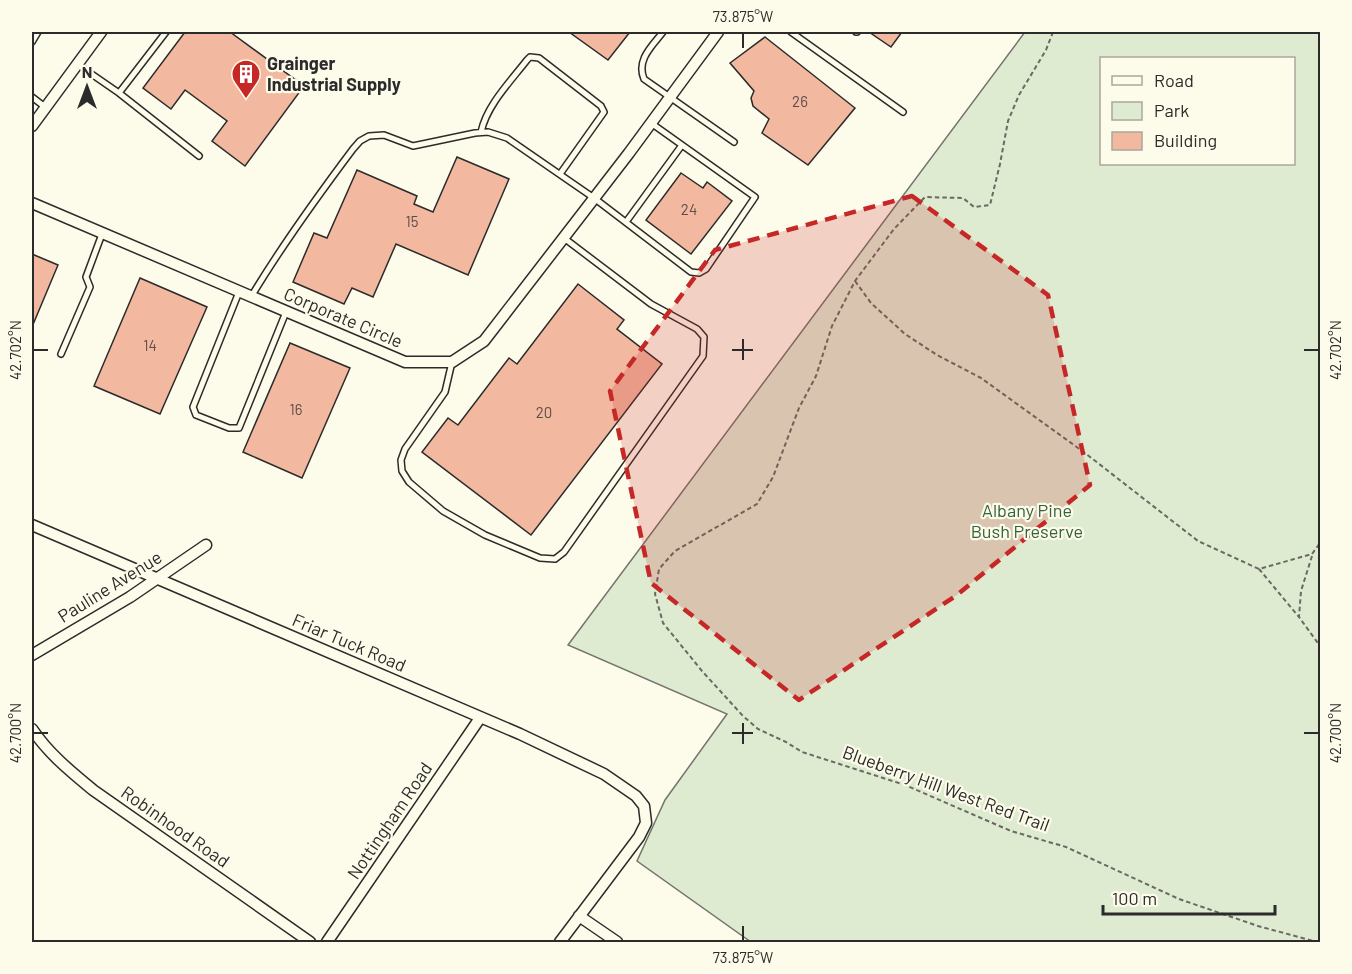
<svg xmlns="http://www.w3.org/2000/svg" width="1352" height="974" viewBox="0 0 1352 974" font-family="Barlow,sans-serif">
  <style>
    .green { fill: #deebd1; stroke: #74746e; stroke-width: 1.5; fill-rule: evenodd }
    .building { fill: #f2b8a0; stroke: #2b2b2b; stroke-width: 1.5 }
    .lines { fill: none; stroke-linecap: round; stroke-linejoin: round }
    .service-casing { stroke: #2b2b2b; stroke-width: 8 }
    .minor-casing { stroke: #2b2b2b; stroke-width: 13 }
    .path { stroke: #6a6964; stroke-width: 2; stroke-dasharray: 4.5 3; stroke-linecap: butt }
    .service { stroke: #fdfbea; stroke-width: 5 }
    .minor { stroke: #fdfbea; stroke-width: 10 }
    .marked { fill: #c62828; fill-opacity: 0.2; stroke: #c62828; stroke-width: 4.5; stroke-dasharray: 12 8; stroke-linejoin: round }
    .ticks { fill: none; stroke: #2b2b2b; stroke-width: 2 }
    .labels { text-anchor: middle; stroke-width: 4.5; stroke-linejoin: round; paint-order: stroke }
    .number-label { font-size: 15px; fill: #5d4e48 }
    .poi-label { font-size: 18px; font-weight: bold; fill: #2b2b2b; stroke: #fdfbea; text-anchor: start }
    .street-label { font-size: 18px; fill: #2b2b2b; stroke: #fdfbea }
    .park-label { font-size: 18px; fill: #34623c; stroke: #fdfbea }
    .neatline { fill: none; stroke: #2b2b2b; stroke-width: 2 }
    .ticks-label { font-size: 15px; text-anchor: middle; fill: #2b2b2b }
  </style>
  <rect width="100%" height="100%" fill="#fdfbea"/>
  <path class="green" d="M1025,32H1320V942H751L637,861L665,800L727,714L568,645ZM1102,58H1294V164H1102Z"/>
  <path class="building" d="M185,32H230L304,86L245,166L212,141L227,121L185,90L171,109L143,88Z
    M569,32H630L608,60Z
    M869,32H902L891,47Z
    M765,37L855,108L808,165L762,133L769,119L753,106L751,98L754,91L730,63Z
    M457,157L509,179L468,275L396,244L373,297L352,288L344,304L293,282L314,233L327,238L357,170L417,196L414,204L433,212Z
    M681,173L703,188L707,182L732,201L691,254L646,220Z
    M32,254L58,265L32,327Z
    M140,278L207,307L160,414L94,386Z
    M578,284L624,320L617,329L662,364L531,535L422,452L448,418L458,425L509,358L517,364Z
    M290,343L350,368L302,478L243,452Z"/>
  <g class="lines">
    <g class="service-casing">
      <path id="service" d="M663,32C652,46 636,60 644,79L734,142
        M791,32L903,112
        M856,32H857
        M32,42L38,32
        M77,64L119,93L166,32
        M119,93L199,156
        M32,97L45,107
        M481,132C487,105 510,82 527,60L530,57L539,58L601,106L604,112L560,174
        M626,222L682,145
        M239,292L193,407L196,415L229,428H239L286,312
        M251,297C282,245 317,197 353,149L360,141L369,136L384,135L413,146L475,133L488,132L507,138L594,198L691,272L699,273L706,269L755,197L651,123
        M61,354L90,287L86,277L102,234
        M452,362L445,392L405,449L401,460L402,471L409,482L443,511L485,535L540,558L555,559L564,552L703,356L704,337L697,329L651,304L564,238"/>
    </g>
    <g class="minor-casing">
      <path id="minor" d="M32,126L101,32
        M32,203L405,362H452L484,341L629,153L718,32
        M32,525L520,734L604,774L636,796L644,806L646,823L639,837L560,942
        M32,655L130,597L206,545
        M32,729C48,753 70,771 93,790L310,942
        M579,916L617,942
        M327,942L480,718"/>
    </g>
    <path class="path" d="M1053,32L1046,50L1019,95L1008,121L1000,164L990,205L974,207L963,198L925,197L894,229L855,281L832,326L816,376L799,408L773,477L757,504L675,551L659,569L655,594L663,623L702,671L743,716L758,729L786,742L802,752L905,785L1011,831L1066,847L1179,899L1258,926L1317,942
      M855,281L871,303L905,334L937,355L981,378L1085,453L1198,541L1259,569L1312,554L1320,543
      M1312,556L1301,591L1299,617L1320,646
      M1259,569L1299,617"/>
    <use href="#service" class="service"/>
    <use href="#minor" class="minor"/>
  </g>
  <path class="marked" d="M912,196L1048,295L1090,485L957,595L799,700L651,583L610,391L715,250Z"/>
  <path class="ticks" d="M743,33V48M743,339V360M33,350H48M732,350H753M1304,350H1319M743,723V744M33,733H48M732,733H753M1304,733H1319M743,926V941"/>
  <defs>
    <g id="building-pin" transform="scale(1.5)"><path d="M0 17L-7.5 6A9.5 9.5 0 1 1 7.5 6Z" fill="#c62828" stroke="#fdfbea"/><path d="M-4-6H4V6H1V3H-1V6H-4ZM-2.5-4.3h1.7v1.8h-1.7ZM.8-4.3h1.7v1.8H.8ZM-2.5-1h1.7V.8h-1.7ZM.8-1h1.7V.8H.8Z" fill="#fff"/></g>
  </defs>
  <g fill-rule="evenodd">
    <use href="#building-pin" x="246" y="74"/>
  </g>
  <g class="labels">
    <g class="number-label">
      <text x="800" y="107">26</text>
      <text x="689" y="215">24</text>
      <text x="412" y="227">15</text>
      <text x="150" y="351">14</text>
      <text x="296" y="415">16</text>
      <text x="544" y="418">20</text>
    </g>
    <g class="poi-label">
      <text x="267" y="70">Grainger<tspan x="267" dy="21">Industrial Supply</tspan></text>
    </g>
    <g class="street-label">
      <text transform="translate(343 318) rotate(23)" y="6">Corporate Circle</text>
      <text transform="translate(110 587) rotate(-32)" y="6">Pauline Avenue</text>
      <text transform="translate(349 643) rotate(23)" y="6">Friar Tuck Road</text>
      <text transform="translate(946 789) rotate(20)" y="6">Blueberry Hill West Red Trail</text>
      <text transform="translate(390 821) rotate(-56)" y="6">Nottingham Road</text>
      <text transform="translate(175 827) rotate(35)" y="6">Robinhood Road</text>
    </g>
    <g class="park-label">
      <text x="1027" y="517">Albany Pine<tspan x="1027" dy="21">Bush Preserve</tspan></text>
    </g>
  </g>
  <rect width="1352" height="974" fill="none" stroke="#fdfbea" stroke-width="66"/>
  <rect x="1100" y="57" width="195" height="108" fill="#fdfbea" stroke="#a9a89e" stroke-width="1.5"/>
  <rect x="1112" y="76" width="30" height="9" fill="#fdfbea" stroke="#a9a89e" stroke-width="1.5"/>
  <text x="1154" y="87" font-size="18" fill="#2b2b2b">Road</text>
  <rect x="1112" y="102" width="30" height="18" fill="#deebd1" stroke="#a9a89e" stroke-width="1.5"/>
  <text x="1154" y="117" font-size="18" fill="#2b2b2b">Park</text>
  <rect x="1112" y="132" width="30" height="18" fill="#f2b8a0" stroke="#a9a89e" stroke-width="1.5"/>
  <text x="1154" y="147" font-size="18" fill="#2b2b2b">Building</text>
  <g transform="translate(87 87)" stroke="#fdfbea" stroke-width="4.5" paint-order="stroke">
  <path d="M0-4.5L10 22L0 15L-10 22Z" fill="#2b2b2b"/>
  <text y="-9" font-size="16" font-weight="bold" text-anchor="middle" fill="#2b2b2b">N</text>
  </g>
  <path d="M1103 905v9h172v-9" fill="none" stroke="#2b2b2b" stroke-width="3"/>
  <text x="1112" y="905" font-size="18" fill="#2b2b2b" stroke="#fdfbea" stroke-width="4.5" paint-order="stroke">100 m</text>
  <rect x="33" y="33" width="1286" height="908" class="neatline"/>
  <g class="ticks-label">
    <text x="743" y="22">73.875°W</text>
    <text transform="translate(16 350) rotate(-90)" y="5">42.702°N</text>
    <text transform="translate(1336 350) rotate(-90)" y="5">42.702°N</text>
    <text transform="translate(16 733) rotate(-90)" y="5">42.700°N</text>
    <text transform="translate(1336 733) rotate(-90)" y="5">42.700°N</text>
    <text x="743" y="963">73.875°W</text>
  </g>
</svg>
